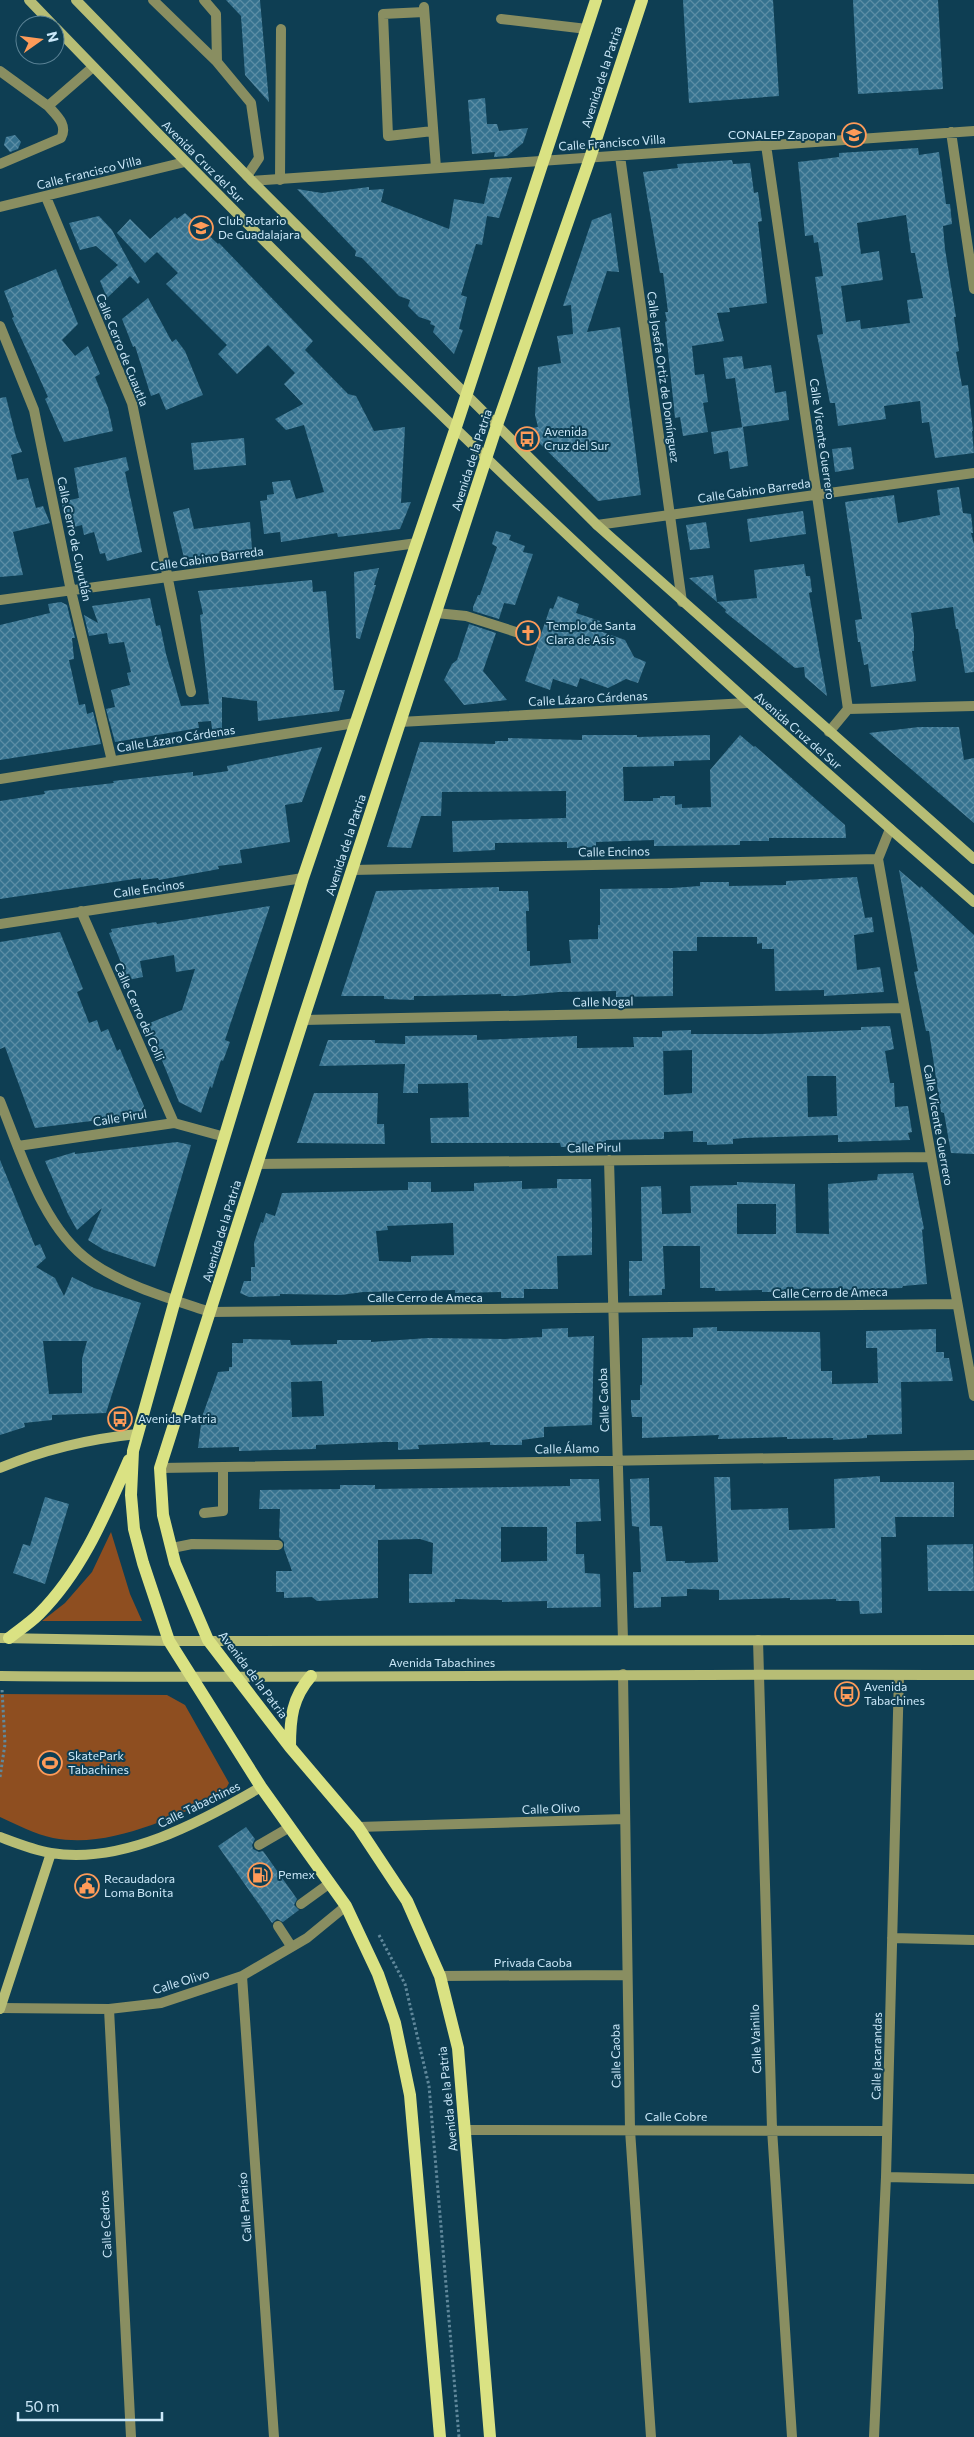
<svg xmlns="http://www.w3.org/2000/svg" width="974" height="2437" viewBox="0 0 974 2437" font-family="Commissioner,sans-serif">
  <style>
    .green { fill: #8e4e20 }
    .building { fill: url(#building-cross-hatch); fill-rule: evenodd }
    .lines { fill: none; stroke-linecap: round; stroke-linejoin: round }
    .path { stroke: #60889b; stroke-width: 3; stroke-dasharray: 2.5 2.5; stroke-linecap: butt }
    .lane { stroke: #898e61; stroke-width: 10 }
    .street { stroke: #898e61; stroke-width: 10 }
    .secondary { stroke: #b7bd75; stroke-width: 10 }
    .primary { stroke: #dae283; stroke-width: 12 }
    .labels { text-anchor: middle; stroke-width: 4; stroke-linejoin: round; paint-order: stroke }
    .street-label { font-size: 12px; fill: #cbe8f9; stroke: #0e3e53 }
    .poi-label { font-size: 12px; fill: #cbe8f9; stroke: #0e3e53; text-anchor: start }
  </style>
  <defs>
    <pattern id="building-cross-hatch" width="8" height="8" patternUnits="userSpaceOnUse" patternTransform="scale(1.25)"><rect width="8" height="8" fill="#36728f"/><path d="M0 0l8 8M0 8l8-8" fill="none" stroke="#5b8da5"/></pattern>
  </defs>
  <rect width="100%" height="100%" fill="#0e3e53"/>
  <path class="green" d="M111,1532L130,1594L142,1621H42L65,1603L92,1572Z
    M0,1694L167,1695L185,1705L229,1783L222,1796C170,1817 111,1849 53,1838C35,1834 17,1825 0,1817Z"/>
  <path class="building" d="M226,0H260L269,102L245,75L241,16Z
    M683,0H773L779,96L689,103Z
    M853,0H938L943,89L858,94Z
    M485,98L487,124H497L499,131L528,128L523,143L507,156L494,157L495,152L472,154L468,100Z
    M15,135L21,142L18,149L10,152L4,145L6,137Z
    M918,148L919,155L939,152L946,204H950L952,224L943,226L945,249L956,317H954L959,351L956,352L962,386L968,385L973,431H972L974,453L935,458L929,422L922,423L920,401L884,406L886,419L838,426L835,403H830L817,335L823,334L815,277L823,276L818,242L814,243L813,235L805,236L798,162L839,157V153ZM906,215L911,253H915L923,298L907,300L910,323L861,329L860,320L846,322L841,286L883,280L879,251L861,254L857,223Z
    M732,160L733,164L750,163L754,193L758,192L762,221L758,222L767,303L729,308L730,312L717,313L724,341L692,346L695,375L704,374L708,402L703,403L708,432L683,436L680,417L675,418L665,322L667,321L665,312H668L663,273H660L643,172L678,168L677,164Z
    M512,177L499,218L487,216L482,245L476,244L461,295L467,297L459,329L463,330L454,354L433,332L435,326L430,324L431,321L419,317L408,306L410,300L399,296L362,258L355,256L356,251L297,189L322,193L369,187V190L384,189L381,202L449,229L454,199L484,204L490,178Z
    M185,213L218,244L219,243L313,341L305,350L348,394L356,396L374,431L405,427L401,503L411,502L400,529L338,537L337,533L281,542L280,532L264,534L260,501L267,500V495L274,494L272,482L290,480L296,499L324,492L304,425L286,430L275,419L303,404L284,384L295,373L268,345L237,374L218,354L227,345L166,284L178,273L157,252L145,263L117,233L130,219L150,239L175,217L177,219Z
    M611,213L619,272L607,271L587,332L620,327L641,495L598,501L525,429L538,427L535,415L538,367L561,363L557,336L573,334L571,305L563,306L592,220Z
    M99,216L112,230L140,282L138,284L130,276L107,298L100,281L118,265L96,246L80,250L69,223Z
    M56,269L78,324L62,340L75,356L88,346L100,374L95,377L108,408L113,431L64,442L45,399L48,397L12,318L14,317L4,291Z
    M148,298L172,342L176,339L185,351L203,395L166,410L159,393L151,396L135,346L133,347L122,319Z
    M742,356L744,369L771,365L775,393L786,391L789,420L742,427L735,378L726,379L723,358Z
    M6,397L16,437L22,452L11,455L17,480L28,478L36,508L43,506L50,523L13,532L23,575L0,577V398Z
    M743,427L748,466L730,469L728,451L714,454L711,432Z
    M244,438L246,465L194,470L191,443Z
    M851,447L854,469L835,472L832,449Z
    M126,457L129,470L125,472L142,552L107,561L105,553L100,554L94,532L84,535L82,525L70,528L61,502L79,498L74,468Z
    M959,487L963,513L971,514L973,533H971L974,544V672L965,673L958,629H956L953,607L911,613L914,635V651H912L916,681L871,687L868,664L864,665L860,642H858L855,620L862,619L845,502L894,495L898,523L940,515L937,490Z
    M189,508L194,529L250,522L252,549L184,558L173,512Z
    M803,511L806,534L750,542L747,519Z
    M706,522L710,548L690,550L686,525Z
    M496,531L511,535L509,540L525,546L523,552L533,554L515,605L504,603L499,619L473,611V607L478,595H480L497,547L492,544Z
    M804,564L806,576H810L812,592L809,593L827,696L805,677L804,667L795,668L725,612L726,610L717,602L757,598L754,570Z
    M379,568L374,585H376L360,639L356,638L354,572Z
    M713,575L717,602L689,578Z
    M312,580L313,592L326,591L334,690H345L339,711L258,721L257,701L222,697V728L212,729L211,721L198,722L199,728L115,742L106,709L115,707L111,690L130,685L127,673L131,672L124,642L109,644L107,633L89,636L84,615L98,623L92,606L150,598L156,626L160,625L166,654L181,706L209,704L200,615L203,614L198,591Z
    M558,596L579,604L576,613L600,621L597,630L625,640L634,657L646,662L638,683L626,679L608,688L580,678L577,687L553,679L550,690L525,681L550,608L553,609Z
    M61,602L67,605L75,638H72L74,659L69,660L79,705L85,704L87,714L93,712L101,744L0,760V625L50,613L48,604Z
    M469,624L496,633L483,671L507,700L464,705L444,680L452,664L457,660Z
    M919,727H959L964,760L974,758V823L869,733Z
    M582,735H637V737L710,735V760L674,761V766L623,767L624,801H653V798H660V796H675V805L682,804V808L711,807L710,770L740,735L754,747L755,746L845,825L846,838H769V841H740V845L654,846V840L596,842V847L567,848V842L495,843V850L453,852L452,821L566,818V791L442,792L441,816H421L411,848L387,847L420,742L495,744V741H508V738L582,740Z
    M322,747L302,802L285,805L290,842L240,850L242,863L218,866L219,869L159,880L158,878L141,880V878L0,899V801L45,794L44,791L114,783L113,781L193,772V776L228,771L227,766Z
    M899,870L920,888L921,886L974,935V1154L951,1153L944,1113L941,1112L929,1031H926L914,972L918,971Z
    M857,877L865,918L872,917L874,932L854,935L857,970L880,967L884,992L824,996V990L775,991L774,949H762V943L757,944V937H697V951H673V996L616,997V991L559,992L515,996H501V994L427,996H414V1000L384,999V996H341L376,891L499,887V891H528L529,911H526L527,951H530V966L571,963L569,940L598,939V925H600V889L672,888L700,886V882H729V886L786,885V881Z
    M270,906L225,1040L230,1042L223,1061L221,1060L212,1088L210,1086L201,1113L179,1102L147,1024L182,1010L195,969L176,972L174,955L140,961L143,977L128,980L109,933L112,932L111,929L130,926L156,922L157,924Z
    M60,932L83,989L77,992L89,1023L97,1020L101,1032L108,1029L117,1051L120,1049L144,1106L140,1115L35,1128L5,1047L0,1049V942Z
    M890,1026L894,1049L885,1051L890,1083H894L895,1107L908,1106L912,1132L908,1133L910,1140L838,1142V1135L744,1138L733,1139V1144L707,1145V1142H693V1131L664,1132V1139L606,1140V1146L561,1147L560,1143H431L430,1118L469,1117L468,1083L418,1084V1093H403L405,1064L319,1066L328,1040H375V1043L405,1044V1036L477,1035V1040L577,1036V1048L634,1047L633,1037H662V1031L691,1030V1034H762L861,1030V1027ZM663,1042V1051L692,1050V1093L664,1095ZM807,1076H836L837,1116L808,1117Z
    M314,1093H378L377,1124H384L385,1144L297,1143Z
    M177,1142L191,1145L155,1267L104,1250L88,1240L102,1208L77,1230L68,1214L45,1161L75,1152V1154Z
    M0,1160L35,1246L40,1244L46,1258L36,1267L55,1278L64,1296L72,1277L94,1288L141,1303L106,1413L52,1415V1420L24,1423L25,1427L0,1435ZM43,1341H87L82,1359V1393L49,1394Z
    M913,1173L924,1229L922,1230L927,1284L903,1286L902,1288L842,1290V1288L784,1289V1292H762V1290L715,1291V1288H700V1246H663L665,1289H662V1295L629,1296V1261H642L641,1187L661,1186L662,1214L691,1213L690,1186L737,1185V1182L795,1184L796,1233L829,1234L828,1184L877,1180L878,1174ZM737,1204H776V1234H737Z
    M557,1179H591L592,1227V1255L557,1256L558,1289H524V1298H501V1292L455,1293V1290L363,1292L341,1295L280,1294V1296L249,1297L240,1293L244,1281H251V1267H255L254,1243L261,1222L263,1223L266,1213L275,1216L282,1193L408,1190V1182H431V1192L474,1191V1183L522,1181V1189L557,1188ZM453,1223L454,1255L411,1256V1262L379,1261L376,1231L388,1230L387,1226Z
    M717,1327V1331L820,1332L821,1371H832V1384L878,1383L877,1348H866V1331L936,1329V1352H944V1358H949L953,1381L901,1382L902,1434L867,1435V1438L833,1440V1438L787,1439V1437L718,1439L719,1435L642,1438V1417H632L631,1410V1400H640V1385H642V1338L693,1337V1328Z
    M568,1328V1337L594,1336L592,1425L544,1427V1437L522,1440V1445H490V1442L418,1445L419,1449L398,1450V1442H384L316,1445V1449L239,1451V1447L198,1448L202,1417L218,1372L229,1371V1367H232V1343H243V1339L290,1340L291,1345L337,1344V1340H371V1342L428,1338L505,1339L542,1337V1329ZM322,1381L324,1416L292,1417L291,1382Z
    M880,1476V1482H954V1517H895L896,1537H881L882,1613L860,1614L859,1601H836V1599L790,1600V1598L719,1600V1590L687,1589V1596L661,1597V1607L634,1608L633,1572H641L639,1527L632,1526L630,1479L649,1478L650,1526H662L666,1561H685V1563L718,1562L714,1477H730L731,1510L788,1508L789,1530L835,1528L834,1479Z
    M570,1479H599L601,1521L576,1522V1554H584L585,1573L600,1574L601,1607L547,1608V1601L502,1602V1600L455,1599V1602L409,1603V1574H432L433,1543L420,1539L378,1540V1598L317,1601L312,1597L284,1598V1592H276V1571H292L284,1549V1542L279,1537L280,1509H259L260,1490L340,1489V1485H375V1489L570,1486ZM501,1527H547V1561L501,1562Z
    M45,1497L69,1504L45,1584L13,1573L23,1544L30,1546Z
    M973,1544L974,1591H928L927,1545Z
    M246,1827L255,1839L252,1845L253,1849L259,1852L263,1851L297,1899L294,1905L299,1910L283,1922L277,1919L272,1923L218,1846Z"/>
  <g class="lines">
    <path class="path" d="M0,1777L5,1744L2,1689
      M379,1935L405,1984L429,2086L459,2437"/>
    <path class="lane" d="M153,0L217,62
      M204,0L216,14L217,62L251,103L259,158L247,176
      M424,7L436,168
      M424,12L383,14L388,136L433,131
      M501,19L587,29
      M0,71L48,106
      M0,164L61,138C68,125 57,116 48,106L93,67
      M280,180L281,29
      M436,613L466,616L519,633
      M204,1513L223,1511V1467
      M172,1548L192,1544L278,1545
      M259,1845L290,1827
      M301,1904L330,1883
      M278,1926L291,1946"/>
    <path class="street" d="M951,132L974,289
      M766,145L848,709L829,732
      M620,156L682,602
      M252,181L974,131
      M46,197L132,403L191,692
      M0,207L185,162
      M0,326L34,410L71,591L112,761
      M597,525L974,473
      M0,600L417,543
      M848,709L974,706
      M400,722L747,703
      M0,779L355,723
      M878,859L974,1396
      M878,859L890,829
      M352,870L878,859
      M81,911L174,1123
      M0,924L303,878
      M303,1020L904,1008
      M0,1101C21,1153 43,1229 91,1262C125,1286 171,1299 210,1312L957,1304
      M18,1146L174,1123L225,1137
      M609,1160L623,1640
      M257,1164L931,1157
      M160,1468L974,1455
      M758,1640L772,2129L792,2437
      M623,1674L630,2130L651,2437
      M358,1827L625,1819
      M892,1938L974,1940
      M242,1976L274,2437
      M440,1976L626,1975
      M0,2008L109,2009L161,2003L242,1976L307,1938L346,1906
      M109,2009L131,2437
      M465,2130L887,2131
      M886,2177L974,2179
      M874,2437L886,2177L899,1675"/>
    <path class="secondary" d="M29,0L53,25
      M76,0L252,181L597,525L974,859
      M55,27C348,333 654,625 974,902
      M0,1468C45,1449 88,1439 137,1434
      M0,1638L169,1641L974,1640
      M0,1676C325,1679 649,1673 974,1675
      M0,1837C16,1843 33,1850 51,1853C122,1865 201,1822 261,1787
      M0,2009L51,1853"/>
    <path class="primary" d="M9,1638C19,1630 30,1623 39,1614C82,1571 105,1515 129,1460
      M290,1747C290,1718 292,1698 311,1676
      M440,2437L410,2095L395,2023L378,1974L346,1906L261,1787L169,1641L143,1563L134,1529L131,1495L133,1451L175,1300L303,878L455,430L596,0
      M490,2437L458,2048L440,1976L407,1901L358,1827L290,1747L208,1640L175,1563L163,1515L160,1468L303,1020L497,425L590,158L642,0"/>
  </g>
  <defs>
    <g id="university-ring" transform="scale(1.25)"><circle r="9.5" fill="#0e3e53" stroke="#fe9b59" stroke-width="1.5"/><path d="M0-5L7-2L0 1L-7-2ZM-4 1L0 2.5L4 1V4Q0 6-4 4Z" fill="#fe9b59"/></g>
    <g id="school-ring" transform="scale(1.25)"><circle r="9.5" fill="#0e3e53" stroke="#fe9b59" stroke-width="1.5"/><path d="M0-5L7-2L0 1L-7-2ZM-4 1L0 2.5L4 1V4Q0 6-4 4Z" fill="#fe9b59"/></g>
    <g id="bus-ring" transform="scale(1.25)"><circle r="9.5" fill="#0e3e53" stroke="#fe9b59" stroke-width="1.5"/><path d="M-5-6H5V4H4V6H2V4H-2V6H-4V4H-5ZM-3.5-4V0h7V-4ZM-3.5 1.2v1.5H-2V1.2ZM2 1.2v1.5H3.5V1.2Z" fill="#fe9b59"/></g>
    <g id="church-ring" transform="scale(1.25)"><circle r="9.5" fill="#0e3e53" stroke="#fe9b59" stroke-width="1.5"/><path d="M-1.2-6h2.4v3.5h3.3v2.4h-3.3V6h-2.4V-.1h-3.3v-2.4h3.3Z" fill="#fe9b59"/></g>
    <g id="stadium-ring" transform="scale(1.25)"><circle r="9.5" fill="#0e3e53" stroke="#fe9b59" stroke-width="1.5"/><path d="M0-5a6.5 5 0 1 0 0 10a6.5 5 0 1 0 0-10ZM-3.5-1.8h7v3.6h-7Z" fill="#fe9b59"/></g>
    <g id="fuel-ring" transform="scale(1.25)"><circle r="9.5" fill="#0e3e53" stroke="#fe9b59" stroke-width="1.5"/><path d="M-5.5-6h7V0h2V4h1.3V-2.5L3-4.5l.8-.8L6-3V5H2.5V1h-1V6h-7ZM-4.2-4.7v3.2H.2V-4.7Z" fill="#fe9b59"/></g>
    <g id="civic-ring" transform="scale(1.25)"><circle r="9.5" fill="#0e3e53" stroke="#fe9b59" stroke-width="1.5"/><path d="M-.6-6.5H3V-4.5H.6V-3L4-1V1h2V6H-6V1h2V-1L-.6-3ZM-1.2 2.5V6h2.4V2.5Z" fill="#fe9b59"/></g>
  </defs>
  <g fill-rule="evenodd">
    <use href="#university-ring" x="854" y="135"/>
    <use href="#school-ring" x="201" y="228"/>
    <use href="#bus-ring" x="527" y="439"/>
    <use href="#church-ring" x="528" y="633"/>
    <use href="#bus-ring" x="120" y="1419"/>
    <use href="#bus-ring" x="847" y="1694"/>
    <use href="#stadium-ring" x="50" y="1763"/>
    <use href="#fuel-ring" x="260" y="1875"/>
    <use href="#civic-ring" x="87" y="1886"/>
  </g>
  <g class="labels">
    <g class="street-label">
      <text transform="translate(602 77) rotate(-72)" y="4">Avenida de la Patria</text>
      <text transform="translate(612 143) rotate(-4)" y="4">Calle Francisco Villa</text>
      <text transform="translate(203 162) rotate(45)" y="4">Avenida Cruz del Sur</text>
      <text transform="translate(89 173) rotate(-14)" y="4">Calle Francisco Villa</text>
      <text transform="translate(122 350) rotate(68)" y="4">Calle Cerro de Cuautla</text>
      <text transform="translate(663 377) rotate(82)" y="4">Calle Josefa Ortiz de Domínguez</text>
      <text transform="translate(822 439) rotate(82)" y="4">Calle Vicente Guerrero</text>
      <text transform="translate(472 460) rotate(-72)" y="4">Avenida de la Patria</text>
      <text transform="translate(754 491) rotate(-8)" y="4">Calle Gabino Barreda</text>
      <text transform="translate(74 539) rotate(78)" y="4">Calle Cerro de Cuyutlán</text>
      <text transform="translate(207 559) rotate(-8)" y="4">Calle Gabino Barreda</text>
      <text transform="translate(588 699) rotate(-3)" y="4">Calle Lázaro Cárdenas</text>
      <text transform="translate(798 731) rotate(41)" y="4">Avenida Cruz del Sur</text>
      <text transform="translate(176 739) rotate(-9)" y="4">Calle Lázaro Cárdenas</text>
      <text transform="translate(346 845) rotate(-72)" y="4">Avenida de la Patria</text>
      <text transform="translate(614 852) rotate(-1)" y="4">Calle Encinos</text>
      <text transform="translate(149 889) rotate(-8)" y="4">Calle Encinos</text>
      <text transform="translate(603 1002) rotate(-1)" y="4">Calle Nogal</text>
      <text transform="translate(139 1012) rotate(66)" y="4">Calle Cerro del Colli</text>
      <text transform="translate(120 1118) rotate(-9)" y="4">Calle Pirul</text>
      <text transform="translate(938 1125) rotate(80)" y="4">Calle Vicente Guerrero</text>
      <text transform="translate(594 1148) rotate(-1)" y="4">Calle Pirul</text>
      <text transform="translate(222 1231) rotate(-73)" y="4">Avenida de la Patria</text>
      <text transform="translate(830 1293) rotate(-1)" y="4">Calle Cerro de Ameca</text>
      <text x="425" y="1302">Calle Cerro de Ameca</text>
      <text transform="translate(604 1400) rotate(-92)" y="4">Calle Caoba</text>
      <text transform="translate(567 1449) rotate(-1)" y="4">Calle Álamo</text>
      <text x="442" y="1667">Avenida Tabachines</text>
      <text transform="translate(253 1675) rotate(53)" y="4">Avenida de la Patria</text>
      <text transform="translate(199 1805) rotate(-26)" y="4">Calle Tabachines</text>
      <text transform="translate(551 1809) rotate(-2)" y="4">Calle Olivo</text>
      <text x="533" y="1967">Privada Caoba</text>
      <text transform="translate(181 1982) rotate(-17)" y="4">Calle Olivo</text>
      <text transform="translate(756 2039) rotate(-92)" y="4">Calle Vainillo</text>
      <text transform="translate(616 2056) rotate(-91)" y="4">Calle Caoba</text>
      <text transform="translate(877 2056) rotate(-89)" y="4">Calle Jacarandas</text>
      <text transform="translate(448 2099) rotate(-96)" y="4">Avenida de la Patria</text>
      <text x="676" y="2121">Calle Cobre</text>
      <text transform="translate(245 2207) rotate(-94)" y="4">Calle Paraíso</text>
      <text transform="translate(106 2224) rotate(-93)" y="4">Calle Cedros</text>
    </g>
    <g class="poi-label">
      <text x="836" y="139" text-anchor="end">CONALEP Zapopan</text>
      <text x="218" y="225">Club Rotario<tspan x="218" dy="14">De Guadalajara</tspan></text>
      <text x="544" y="436">Avenida<tspan x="544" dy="14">Cruz del Sur</tspan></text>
      <text x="546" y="630">Templo de Santa<tspan x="546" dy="14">Clara de Asís</tspan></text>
      <text x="138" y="1423">Avenida Patria</text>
      <text x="864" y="1691">Avenida<tspan x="864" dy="14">Tabachines</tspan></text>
      <text x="68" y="1760">SkatePark<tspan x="68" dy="14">Tabachines</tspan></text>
      <text x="278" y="1879">Pemex</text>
      <text x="104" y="1883">Recaudadora<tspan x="104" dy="14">Loma Bonita</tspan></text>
    </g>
  </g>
  <g transform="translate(40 40) rotate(76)"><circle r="24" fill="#0e3e53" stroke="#5a8295"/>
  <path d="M0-4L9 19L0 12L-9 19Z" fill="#fe9b59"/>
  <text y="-8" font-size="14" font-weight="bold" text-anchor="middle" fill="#cbe8f9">N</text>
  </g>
  <path d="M18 2412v8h144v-8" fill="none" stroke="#cbe8f9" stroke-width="2.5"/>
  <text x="25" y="2412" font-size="15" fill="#cbe8f9" stroke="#0e3e53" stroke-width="4" paint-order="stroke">50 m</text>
</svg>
